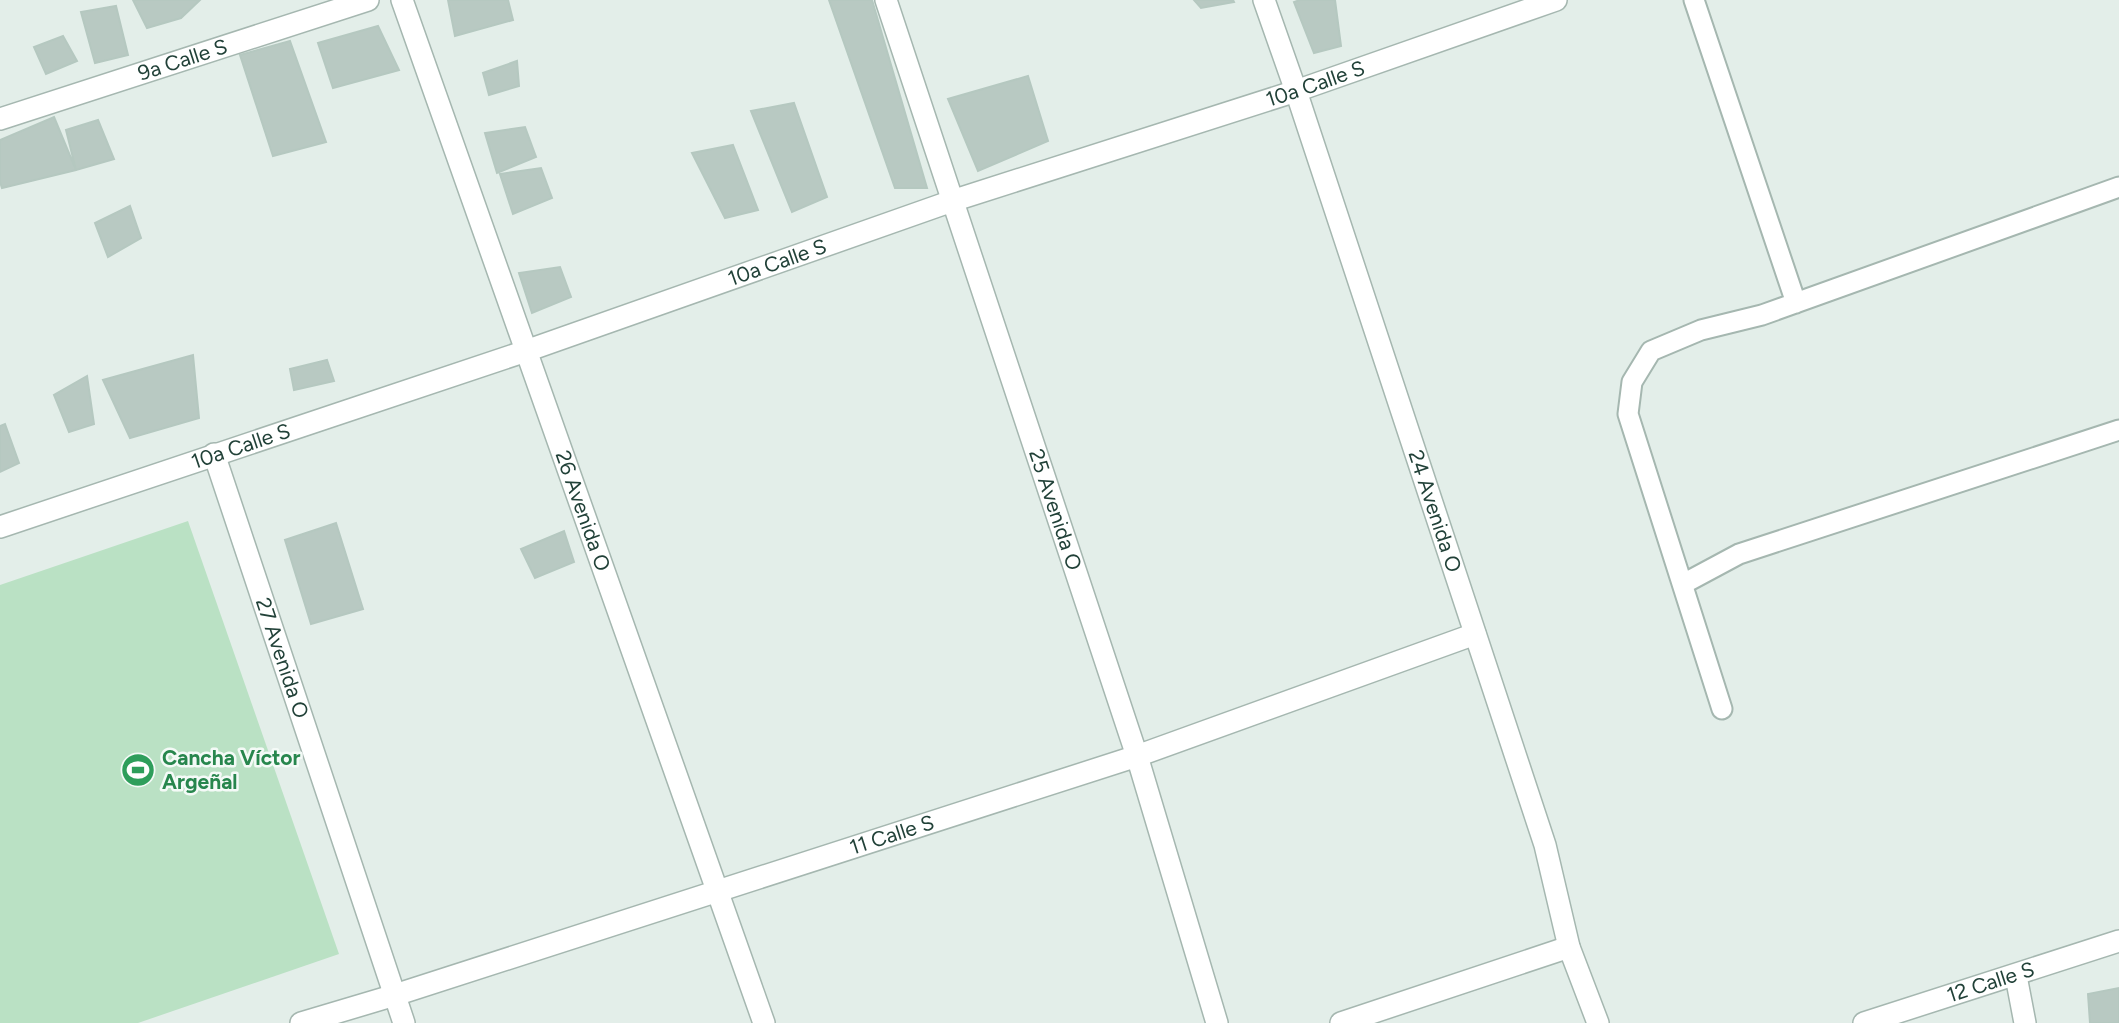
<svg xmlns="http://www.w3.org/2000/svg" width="2119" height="1023" viewBox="0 0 2119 1023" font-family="Figtree,sans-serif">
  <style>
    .green { fill: #bae1c4 }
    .building { fill: #b8c9c2; stroke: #b5c8c0; stroke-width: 2 }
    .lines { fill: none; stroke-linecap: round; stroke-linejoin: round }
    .lane-casing { stroke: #a5b7b0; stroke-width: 23 }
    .street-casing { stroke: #a5b7b0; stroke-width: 24 }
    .lane { stroke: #fff; stroke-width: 19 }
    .street { stroke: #fff; stroke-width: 21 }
    .labels { text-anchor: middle; stroke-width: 5; stroke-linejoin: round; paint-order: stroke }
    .street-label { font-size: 21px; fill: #214138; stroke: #f4faf7 }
    .leisure-label { font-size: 21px; font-weight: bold; fill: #27864d; stroke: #f4faf7; text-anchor: start }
  </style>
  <rect width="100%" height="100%" fill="#e3eee9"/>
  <path class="green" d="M188,521L339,954L138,1023H0V585Z"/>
  <path class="building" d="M133,0H200L181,18L147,28Z
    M448,0H508L513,20L455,36Z
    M829,0H872L927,188H895Z
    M1194,0H1233L1234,2L1201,8Z
    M1300,0H1335L1341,46L1314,53L1294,2Z
    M116,6L128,55L95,63L81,12Z
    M378,26L399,70L333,88L318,43Z
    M63,36L77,61L46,74L34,47Z
    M290,41L326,142L273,156L240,55Z
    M517,61L519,86L489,95L483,73Z
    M1028,76L1048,141L978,171L948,99Z
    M794,103L827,197L792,212L751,111Z
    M54,117L76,170L2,188L0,182V140Z
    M98,120L114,159L76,170L66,130Z
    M525,127L536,157L497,173L485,133Z
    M733,145L758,210L725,218L692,153Z
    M541,168L552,198L513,214L500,174Z
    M130,206L141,238L108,257L95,223Z
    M560,267L571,297L532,313L519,273Z
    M193,355L199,418L130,438L103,380Z
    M327,360L334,381L294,390L290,369Z
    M87,376L94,424L69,432L54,395Z
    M5,424L19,463L0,472V426Z
    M336,523L363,609L311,624L285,540Z
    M564,531L574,562L535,578L521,549Z
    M2119,988V1023H2090L2088,994Z"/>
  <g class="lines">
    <g class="lane-casing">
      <path id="lane" d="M1694,0L1796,303
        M1683,584L1739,554L2119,430
        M1722,709L1628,414L1632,382L1651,351L1701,330L1762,315L2119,187"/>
    </g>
    <g class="street-casing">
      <g id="street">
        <path id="s1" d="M402,0L764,1023"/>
        <path id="s2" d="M886,0L1137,756L1217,1023"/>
        <path id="s3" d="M1264,0L1296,91L1545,845L1569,947L1598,1023"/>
        <path id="s4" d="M0,119L368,0"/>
        <path id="s5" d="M214,454L404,1023"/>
        <path id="s6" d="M0,527L526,351L952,201L1296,91L1556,0"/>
        <path d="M2016,976L2025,1023"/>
        <path id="s7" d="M301,1023L395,995L1137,756L1475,634"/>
        <path d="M1341,1023L1569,947"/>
        <path id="s8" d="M1864,1023L2119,941"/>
      </g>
    </g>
    <use href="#lane" class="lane"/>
    <use href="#street" class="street"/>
  </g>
  <defs>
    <g id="stadium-disc" transform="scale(1.75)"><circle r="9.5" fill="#2e9e5b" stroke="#f4faf7"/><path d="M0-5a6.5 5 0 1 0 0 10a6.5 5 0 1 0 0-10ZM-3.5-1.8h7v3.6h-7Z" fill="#fff"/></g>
  </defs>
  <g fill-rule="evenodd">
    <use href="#stadium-disc" x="138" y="770"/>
  </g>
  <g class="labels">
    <g class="street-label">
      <text dy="7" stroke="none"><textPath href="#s4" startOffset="192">9a Calle S</textPath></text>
      <text dy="7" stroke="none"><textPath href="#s6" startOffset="1388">10a Calle S</textPath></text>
      <text dy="7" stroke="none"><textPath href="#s6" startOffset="821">10a Calle S</textPath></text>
      <text dy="7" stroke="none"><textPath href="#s6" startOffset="254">10a Calle S</textPath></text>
      <text dy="7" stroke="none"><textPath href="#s2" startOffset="537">25 Avenida O</textPath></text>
      <text dy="7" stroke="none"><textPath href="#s3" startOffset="539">24 Avenida O</textPath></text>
      <text dy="7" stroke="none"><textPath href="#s1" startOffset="542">26 Avenida O</textPath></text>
      <text dy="7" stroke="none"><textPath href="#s5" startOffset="215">27 Avenida O</textPath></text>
      <text dy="7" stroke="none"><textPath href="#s7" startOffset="620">11 Calle S</textPath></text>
      <text dy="7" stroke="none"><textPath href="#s8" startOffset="133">12 Calle S</textPath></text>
    </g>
    <g class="leisure-label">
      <text x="162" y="765">Cancha Víctor<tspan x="162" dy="24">Argeñal</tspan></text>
    </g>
  </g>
</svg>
